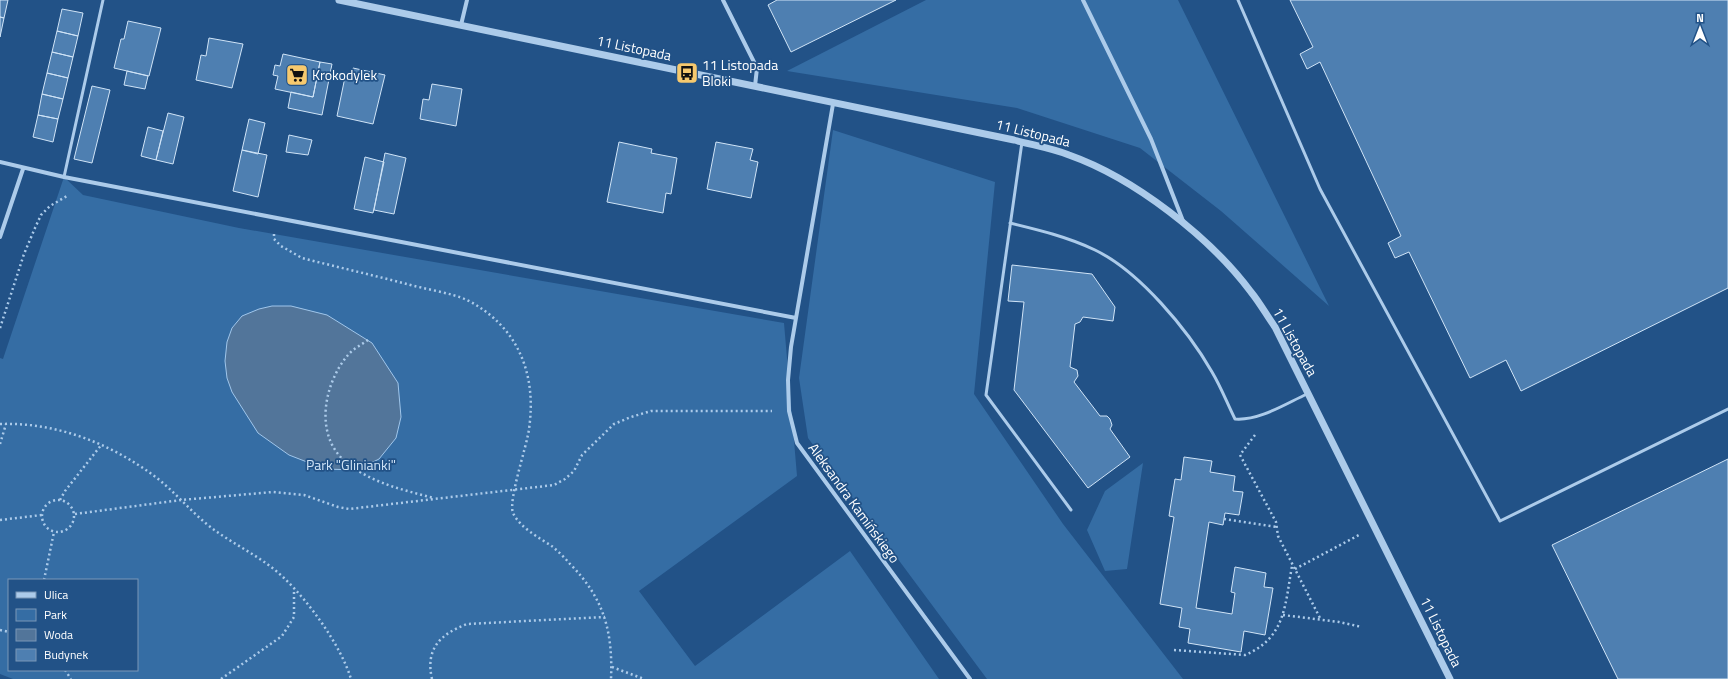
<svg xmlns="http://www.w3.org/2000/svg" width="1728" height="679" viewBox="0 0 1728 679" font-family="'Titillium Web',sans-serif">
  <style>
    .green { fill: #356da4; fill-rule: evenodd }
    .water { fill: #52759a; stroke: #a0c6eb }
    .building { fill: #4e7fb1; stroke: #d0e4f7 }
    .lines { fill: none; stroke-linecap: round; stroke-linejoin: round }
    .path { stroke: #accbea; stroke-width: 2.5; stroke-dasharray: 2 3; stroke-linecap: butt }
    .service { stroke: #accbea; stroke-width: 3 }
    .minor { stroke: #accbea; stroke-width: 4 }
    .tertiary { stroke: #accbea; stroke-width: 7 }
    .labels { text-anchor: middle; stroke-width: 3.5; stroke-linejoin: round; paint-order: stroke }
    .street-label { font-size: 14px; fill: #fff; stroke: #225287 }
    .poi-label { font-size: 14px; fill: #fff; stroke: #225287; text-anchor: start }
    .park-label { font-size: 14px; fill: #d0e4f7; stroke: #225287 }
  </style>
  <rect width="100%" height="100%" fill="#225287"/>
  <path class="green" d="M926,0H1178L1329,306L1221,211L1140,148L1017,108L787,71Z
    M833,130L995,182L974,394L1063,524L1183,679H987L808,438L799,378Z
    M64,177L83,195L239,228L784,323L797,476L639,591L695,666L850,551L939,679H13L0,674V358L3,359ZM9,580H137V670H9Z
    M1143,463L1127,569L1105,571L1087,530L1105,491Z"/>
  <path class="water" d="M272,306H291L327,315L372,343L398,383L401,417L396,438L379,459L357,470L325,469L289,455L258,433L232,392L227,378L225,361L227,342L232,328L242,316L259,309Z"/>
  <path class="building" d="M0,0H8L4,18L0,17Z
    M777,0H896L791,52L768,5Z
    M1290,0H1728V288L1521,391L1506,360L1470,378L1409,252L1395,258L1388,243L1401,236L1320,62L1307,69L1300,54L1313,47Z
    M62,9L83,13L78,36L57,31Z
    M0,17L4,18L0,37Z
    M128,21L161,28L149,76L114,68L121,39H124Z
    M57,31L78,36L73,57L52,52Z
    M209,38L243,44L232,88L196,80L201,55L206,56Z
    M52,52L73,57L68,78L47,73Z
    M283,54L320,62L313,97L275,89L278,76L273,75L275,65L280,66Z
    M320,62L332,64L322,115L288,108L291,92L313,97Z
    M353,68L385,75L373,124L337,116L345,77L351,79Z
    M127,71L148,76L145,89L124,85Z
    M47,73L68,78L63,99L42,94Z
    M432,84L462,89L456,126L420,119L423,99L429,100Z
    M92,86L110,90L92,163L74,159Z
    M42,94L63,99L58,119L38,115Z
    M168,113L184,117L173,164L156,160Z
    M38,115L58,119L53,142L33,137Z
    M249,119L265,123L258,154L242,150Z
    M148,127L163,131L156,160L141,156Z
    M289,135L312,140L308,155L286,152Z
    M619,142L652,149L651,153L677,158L671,194L666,193L663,213L607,202Z
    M716,142L753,149L750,160L758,162L751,198L707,189Z
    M242,150L267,155L258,197L233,191Z
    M385,153L406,158L394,214L374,210Z
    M365,157L384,162L373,213L354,209Z
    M1012,265L1092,274L1115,307L1113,321L1083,317L1080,322L1075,324L1070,367L1077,370L1078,376L1074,382L1100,416H1107L1110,419L1112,425L1110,429L1130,457L1088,488L1014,390L1024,302L1008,301Z
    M1184,457L1212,461L1210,472L1235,476L1233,491L1243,492L1239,515L1225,513L1223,525L1209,522L1196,608L1232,614L1235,593L1231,592L1235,567L1266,573L1264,587L1273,588L1265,635L1244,631L1241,652L1188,643L1190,629L1179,627L1182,608L1160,604L1174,517L1169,516L1175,479L1181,480Z
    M1728,459V679H1618L1552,545Z"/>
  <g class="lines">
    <path class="path" d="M274,234V239L281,246L302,258C337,267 372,275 407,284C424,289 452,293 467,300C518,326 537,374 529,429C527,446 508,500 513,513C520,528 540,538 553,547C559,552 565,558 570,564C604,598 613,632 611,679
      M0,328L24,254L35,228L41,215L50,206L67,196
      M368,340C361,345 353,349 348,355C324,383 313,436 347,463C372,483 403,490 434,498
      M0,424C57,422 112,444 157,478C177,494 193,514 213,529C236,546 264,558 285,579C310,603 341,646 351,679
      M1255,435L1240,455L1276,522L1278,536L1321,620
      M0,444L6,424
      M42 516a16 16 0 1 1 32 0a16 16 0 1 1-32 0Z
      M60,500L65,491L102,444
      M75,514L181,500L273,492L304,495L338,507L349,509L554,485L565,479L574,471L582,455L614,424L631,417L651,411H772
      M1224,519L1277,527
      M0,520L42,515
      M1295,569L1359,535
      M44,580L54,532
      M1283,615L1339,622L1362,627
      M0,630L9,632
      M1174,650L1245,655C1286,638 1285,604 1292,566
      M612,667L644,679
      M65,670L71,679
      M221,679L282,636L294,617V589
      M432,679C425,648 441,634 467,624L605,617"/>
    <path class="service" d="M1238,0L1320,189L1500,521L1728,409
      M1022,142L986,395L1071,510
      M64,177L103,0
      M1010,223C1039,230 1068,237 1095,250C1139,271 1188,330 1212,372C1221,387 1227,403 1235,419C1259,421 1285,404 1307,394"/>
    <path class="minor" d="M723,0L757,68L755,86
      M1083,0L1151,139L1183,221
      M461,25L467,0
      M833,104L791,347L788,380L789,411L797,443L970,679
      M0,162L64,177L796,318
      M0,237L23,169"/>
    <path class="tertiary" d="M339,0L1014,140C1032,145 1051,148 1069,155C1134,178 1210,237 1251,292C1260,303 1267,316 1275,327L1450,679"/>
  </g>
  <defs>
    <g id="bus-square" transform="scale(1.15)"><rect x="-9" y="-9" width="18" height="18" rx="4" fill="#f6c96e" stroke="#225287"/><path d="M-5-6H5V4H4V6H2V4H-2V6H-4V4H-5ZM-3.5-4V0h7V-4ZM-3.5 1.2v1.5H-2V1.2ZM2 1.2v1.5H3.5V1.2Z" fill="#111"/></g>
    <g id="supermarket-square" transform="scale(1.15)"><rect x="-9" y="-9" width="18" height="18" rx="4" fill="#f6c96e" stroke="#225287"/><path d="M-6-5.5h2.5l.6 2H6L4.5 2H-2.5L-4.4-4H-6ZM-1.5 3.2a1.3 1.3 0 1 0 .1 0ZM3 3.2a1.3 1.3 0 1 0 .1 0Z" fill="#111"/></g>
  </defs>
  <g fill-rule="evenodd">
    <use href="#bus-square" x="687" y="73"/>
    <use href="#supermarket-square" x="297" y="75"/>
  </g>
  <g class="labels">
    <g class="street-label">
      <text transform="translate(634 48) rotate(12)" y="5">11 Listopada</text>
      <text transform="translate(1033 133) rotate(14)" y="5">11 Listopada</text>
      <text transform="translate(1295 342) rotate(61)" y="5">11 Listopada</text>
      <text transform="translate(854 503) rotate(54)" y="5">Aleksandra Kamińskiego</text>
      <text transform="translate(1441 632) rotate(64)" y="5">11 Listopada</text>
    </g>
    <g class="poi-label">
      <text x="702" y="70">11 Listopada<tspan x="702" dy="16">Bloki</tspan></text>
      <text x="312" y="80">Krokodylek</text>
    </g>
    <g class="park-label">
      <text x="351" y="470">Park "Glinianki"</text>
    </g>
  </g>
  <rect x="8" y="579" width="130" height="92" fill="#225287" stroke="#7a97b7"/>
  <rect x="16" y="592" width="20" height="6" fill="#accbea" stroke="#7a97b7"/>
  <text x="44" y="599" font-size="12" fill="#ffffff">Ulica</text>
  <rect x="16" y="609" width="20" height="12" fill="#356da4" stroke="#7a97b7"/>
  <text x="44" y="619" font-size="12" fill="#ffffff">Park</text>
  <rect x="16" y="629" width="20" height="12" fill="#52759a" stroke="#7a97b7"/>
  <text x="44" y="639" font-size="12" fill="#ffffff">Woda</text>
  <rect x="16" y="649" width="20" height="12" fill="#4e7fb1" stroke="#7a97b7"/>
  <text x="44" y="659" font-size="12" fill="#ffffff">Budynek</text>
  <g transform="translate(1700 28)" stroke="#225287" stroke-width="3" paint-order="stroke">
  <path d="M0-3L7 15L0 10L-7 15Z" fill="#ffffff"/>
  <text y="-6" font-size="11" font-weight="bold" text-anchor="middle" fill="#ffffff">N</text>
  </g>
</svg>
